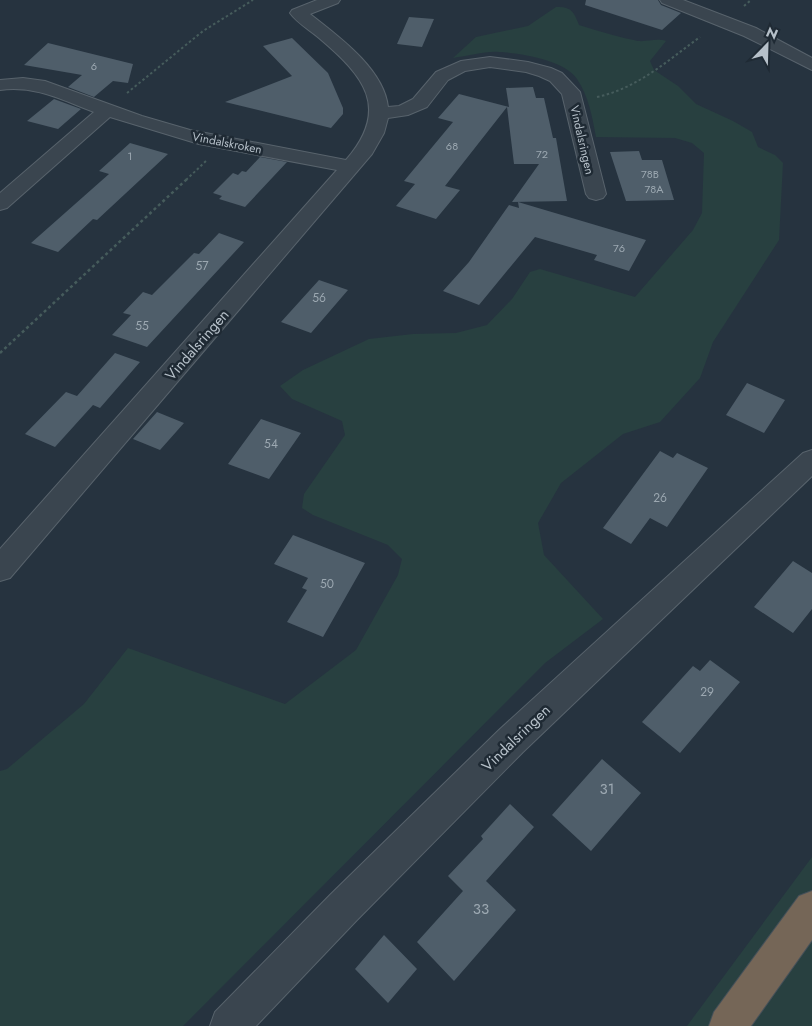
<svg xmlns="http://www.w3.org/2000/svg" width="812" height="1026" viewBox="0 0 812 1026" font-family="Jost,sans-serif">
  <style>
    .green { fill: #284040 }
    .building { fill: #4f5e6a }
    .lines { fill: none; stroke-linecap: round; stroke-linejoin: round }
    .minor-casing { stroke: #58636c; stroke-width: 2 }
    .highway-casing { stroke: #455059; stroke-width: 2 }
    .path-far1 { stroke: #465c5c; stroke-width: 2; stroke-dasharray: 2.5 2.5; stroke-linecap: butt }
    .path { stroke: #465c5c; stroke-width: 2.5; stroke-dasharray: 3 3; stroke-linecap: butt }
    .minor { fill: #3a454f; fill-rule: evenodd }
    .highway { fill: #756657; fill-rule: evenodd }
    .labels { text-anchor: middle; stroke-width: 5; stroke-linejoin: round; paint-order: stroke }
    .far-number-label { font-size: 11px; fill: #9ca8b1 }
    .far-street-label { font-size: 12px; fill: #b6c0c9; stroke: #1f2a34 }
    .number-label { font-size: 12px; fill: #9ca8b1 }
    .street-label { font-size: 15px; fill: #b6c0c9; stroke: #1f2a34 }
    .near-number-label { font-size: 15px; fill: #9ca8b1 }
  </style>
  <rect width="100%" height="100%" fill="#26333f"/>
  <path class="green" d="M556,7C571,6 574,12 579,25C598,31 618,37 638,41C647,42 656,38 666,41L650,61L654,70L678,86L696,104L733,121L752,132L758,147L775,155L783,163L779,240L713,342L700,378L660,422L623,434L561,483L538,523L544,555L603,619L545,663L183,1026H0V771L7,769L84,704L128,648L285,704L356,650L398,575L402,559L388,545L313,515L302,508L304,494L345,435L342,421L292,399L280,386L303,370L369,339L413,334L456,333L487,325L512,299L530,272L540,269L635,297L693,230L702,213L704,153L692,143L675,138L596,137C592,116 589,97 577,79C565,60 520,53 499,52C485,51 468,56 453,58L476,37L528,26Z
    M812,857V1026H687Z"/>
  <path class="building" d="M586,0H658L661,5L681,13L662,30L585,5Z
    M409,17L434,19L422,47L397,44Z
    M292,38L328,73L343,108V114L331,128L225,102L292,76L263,46Z
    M48,43L133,64L128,83L113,81L94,97L68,87L82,75L24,65Z
    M533,87L536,98H544L553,138H556L567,201L512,202L539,164H514L507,107L445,186L460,190L436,219L396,206L415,184L404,181L453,122L438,118L459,94L509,107L506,88Z
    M54,99L81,109L58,129L27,121Z
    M130,143L168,154L97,220L93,219L58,252L31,243L109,174L99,171Z
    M639,151L642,160H662L674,200L626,201L610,152Z
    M260,157L287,162L245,207L219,199L222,196L213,193L233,173L238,175L242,171L246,172Z
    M518,202L646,240L629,271L594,260L597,255L535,237L479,305L443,291L469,262L509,205L519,208Z
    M219,233L244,242L147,347L112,335L131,315L123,313L143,292L152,295L194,253L199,254Z
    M319,280L348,290L311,333L281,322Z
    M115,353L140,362L100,408L93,405L55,447L25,434L66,392L77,396Z
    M747,383L785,400L764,433L726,415Z
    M157,412L184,423L160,450L133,439Z
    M261,419L301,433L269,479L228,464Z
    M660,451L673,458L677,453L708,468L667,527L650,518L631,544L603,528Z
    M293,535L365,563L323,637L287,622L307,590L302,588L308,578L274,564Z
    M793,561L812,573V609L793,633L754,607Z
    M710,660L740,682L680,753L642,722L693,666L700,671Z
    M602,759L641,793L591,851L552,815Z
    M510,804L534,827L486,881L516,910L454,981L417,942L463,891L448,876L483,839L481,836Z
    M384,935L417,969L388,1003L355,969Z"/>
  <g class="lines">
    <g class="minor-casing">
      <path id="minor" d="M317,0H340L338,3L310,14C338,36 384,69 388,107L399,106L413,99L436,72L461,61L490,57L528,62L551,68L562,73L580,92L606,194L603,198L596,200L589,198L586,194L562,94L550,81L539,76L526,72L490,67L465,71L448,80L427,107L408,115L388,118L384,133L372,154L10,578L0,581V549L337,170L199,144L110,117L7,208L0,210V193L94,112C62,100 35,85 0,90V80L23,78L45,81L142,116L190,130L346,160C391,108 364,76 319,38C310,30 297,23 290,13L292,10Z
        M660,0H683L756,28L812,58V70L744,36L662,3Z
        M812,450V476L523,752L356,921L256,1026H210L215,1012L330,895L499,730L803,453Z"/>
    </g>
    <g class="highway-casing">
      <path id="highway" d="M812,891V940L751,1026H709L714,1012L799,896Z"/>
    </g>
    <path class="path-far1" d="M744,6L751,0
      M127,93L203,31L253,0
      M597,97C638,88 667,61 700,37
      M186,180L206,161"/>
    <path class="path" d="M0,353L187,179"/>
    <use href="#minor" class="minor"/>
    <use href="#highway" class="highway"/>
  </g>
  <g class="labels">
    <g class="far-number-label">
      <text x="94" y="70">6</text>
      <text x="452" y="150">68</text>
      <text x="542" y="158">72</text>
      <text x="130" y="160">1</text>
      <text x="650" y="178">78B</text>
      <text x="654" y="193">78A</text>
      <text x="619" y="252">76</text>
    </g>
    <g class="far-street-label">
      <text transform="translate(582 140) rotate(77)" y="4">Vindalsringen</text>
      <text transform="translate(227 143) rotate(11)" y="4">Vindalskroken</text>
    </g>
    <g class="number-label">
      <text x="202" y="270">57</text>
      <text x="319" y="302">56</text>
      <text x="142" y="330">55</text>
      <text x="271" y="448">54</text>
      <text x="660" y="502">26</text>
      <text x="327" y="588">50</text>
      <text x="707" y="696">29</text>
    </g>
    <g class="street-label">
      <text transform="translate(197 345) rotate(-49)" y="5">Vindalsringen</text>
      <text transform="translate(516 738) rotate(-44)" y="5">Vindalsringen</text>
    </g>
    <g class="near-number-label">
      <text x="607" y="794">31</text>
      <text x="481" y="914">33</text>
    </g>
  </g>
  <g transform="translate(767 45) rotate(23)" stroke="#1f2a34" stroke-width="4" paint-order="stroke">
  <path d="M0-4L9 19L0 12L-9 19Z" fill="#b6c0c9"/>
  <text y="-8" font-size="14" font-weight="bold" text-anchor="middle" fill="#b6c0c9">N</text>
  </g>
</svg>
